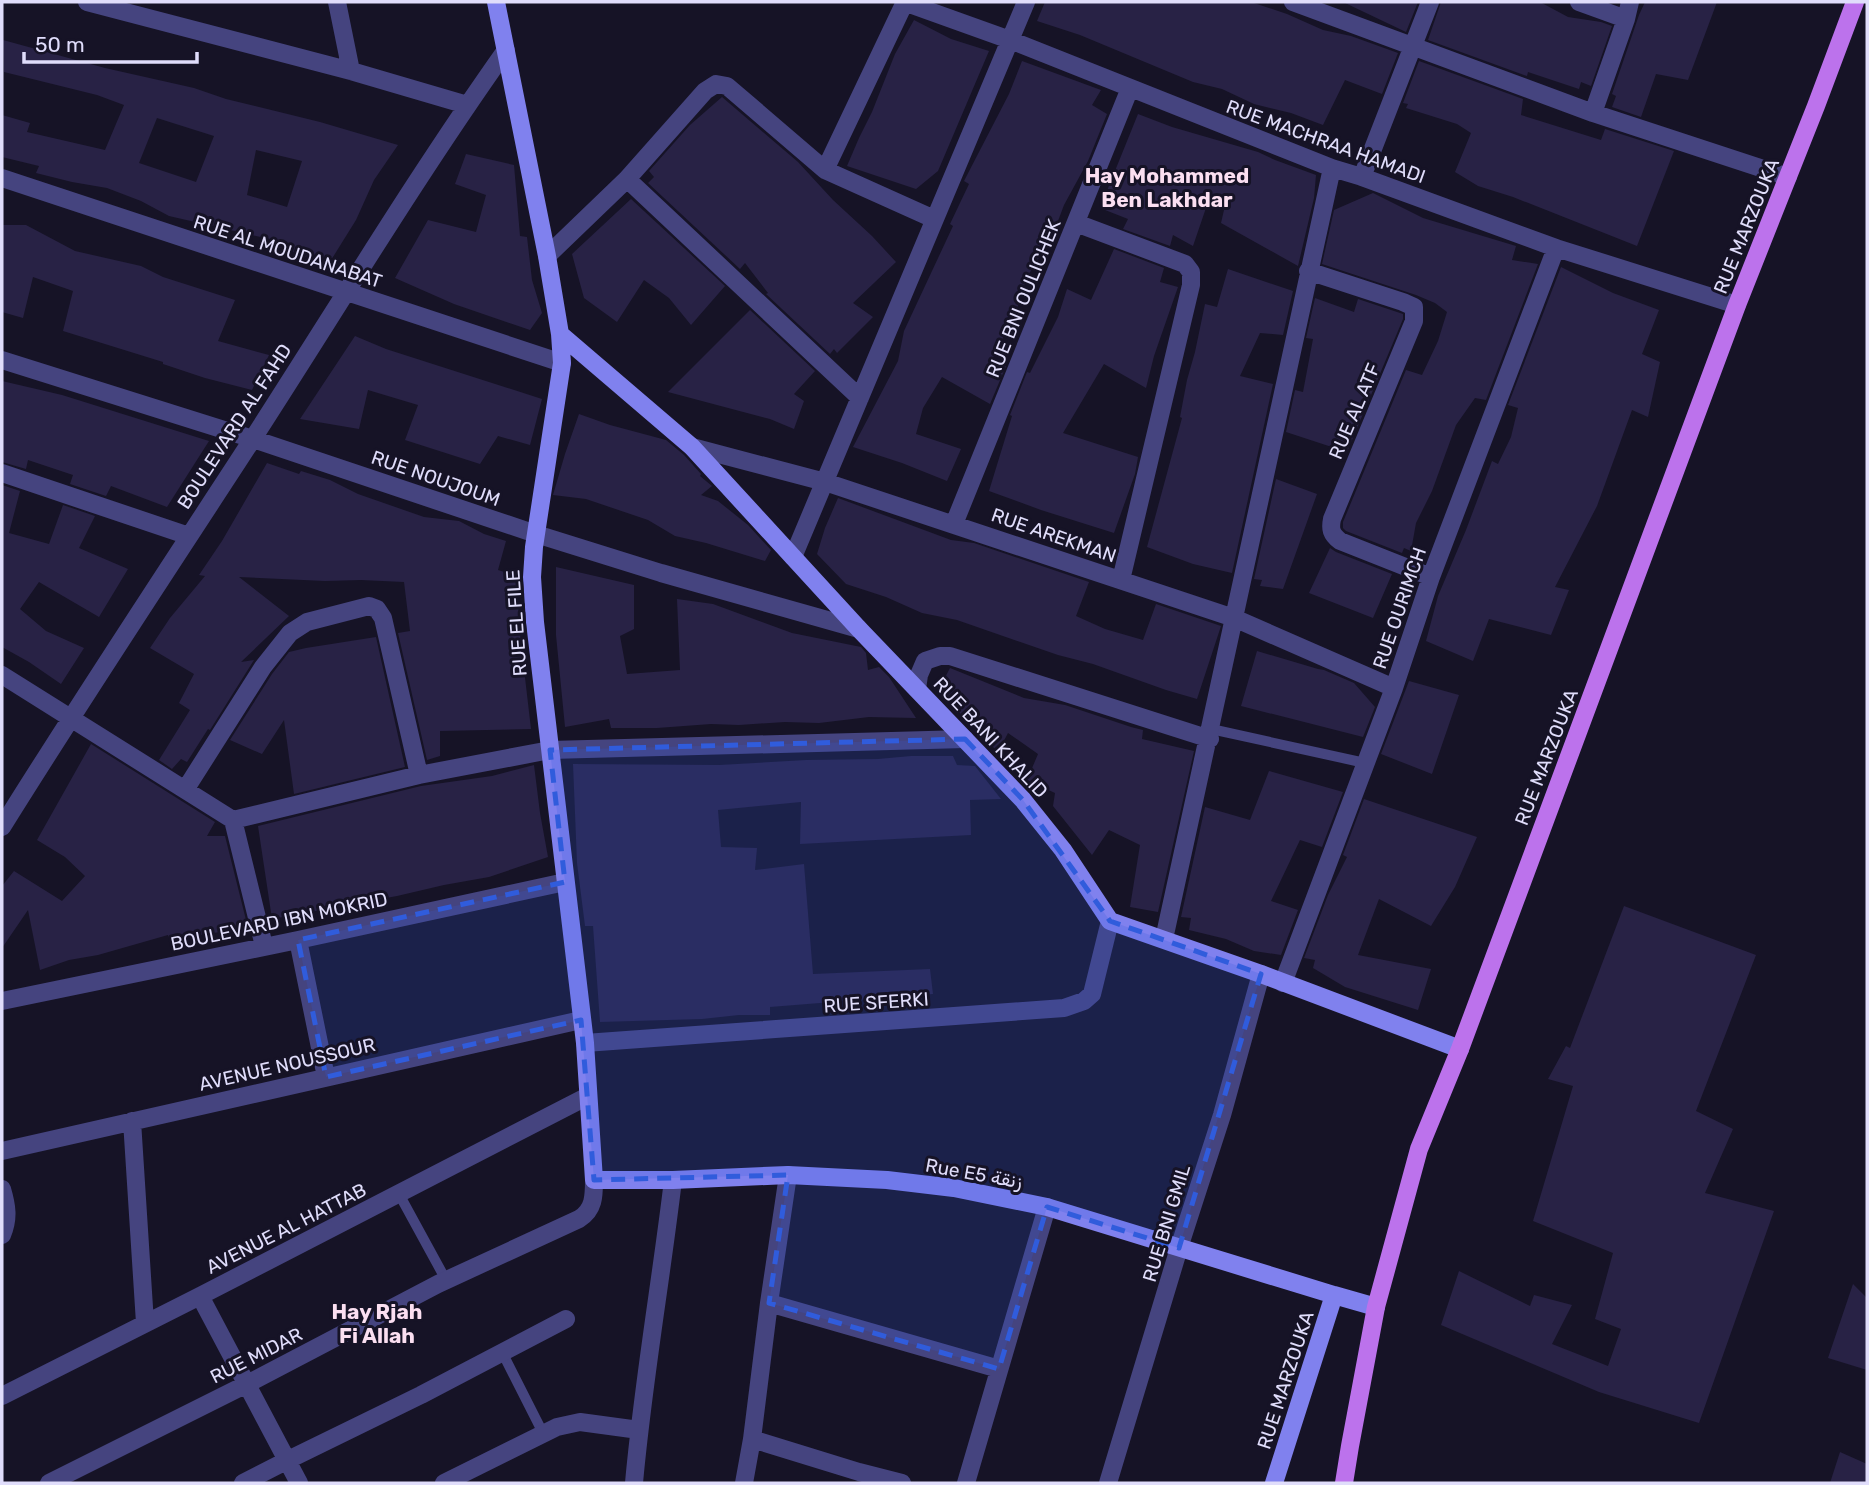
<svg xmlns="http://www.w3.org/2000/svg" width="1869" height="1485" viewBox="0 0 1869 1485" font-family="Rubik,'Noto Sans Arabic',sans-serif">
  <style>
    .building { fill: #282245; fill-rule: evenodd }
    .lines { fill: none; stroke-linecap: round; stroke-linejoin: round }
    .lane { stroke: #45447f; stroke-width: 10 }
    .street { stroke: #45447f; stroke-width: 18 }
    .secondary { stroke: #8081ee; stroke-width: 18 }
    .primary { stroke: #bc72ec; stroke-width: 18 }
    .marked { fill: #305cdc; fill-opacity: 0.2; stroke: #305cdc; stroke-width: 5; stroke-dasharray: 14 9; stroke-linejoin: round }
    .labels { text-anchor: middle; stroke-width: 6; stroke-linejoin: round; paint-order: stroke }
    .street-label { font-size: 19px; fill: #e0ddfb; stroke: #161326 }
    .neighbourhood-label { font-size: 21px; font-weight: bold; fill: #fbdff1; stroke: #161326 }
  </style>
  <rect width="100%" height="100%" fill="#161326"/>
  <path class="building" d="M1045,2H1251L1287,14L1323,30L1351,36L1398,53L1382,94L1345,80L1323,125L1291,113L1254,104L1222,89L1193,82L1080,35L1037,21Z
    M1343,2H1418L1406,32Z
    M1441,2H1540L1568,17L1601,22L1612,26L1591,86L1581,82L1579,89L1528,72L1527,76L1428,40Z
    M1645,2H1717L1688,80L1656,74L1641,117L1612,107L1616,96L1612,94L1639,15Z
    M914,20L951,39L989,51L938,171L916,189L847,166L859,138L872,112L895,54Z
    M3,40L105,68L194,88L226,99L320,122L398,145L374,180L356,220L328,265L276,246L278,241L169,216L141,201L107,188L72,182L36,173L39,166L2,157V115L30,123L27,132L105,150L124,105L97,95L4,72ZM157,118L214,136L196,182L139,163ZM256,150L302,161L287,207L247,195Z
    M1022,61L1101,90L1092,105L1107,114L1088,161L1064,205L1052,237L1027,277L1017,309L991,362L1006,366L990,404L942,377L923,408L916,434L961,449L947,481L902,463L853,447L898,361L904,331L953,226L950,224L969,184L964,181L1009,94Z
    M1419,61L1523,99L1521,115L1601,140L1605,129L1674,151L1637,246L1513,197L1478,186L1455,172L1471,133L1457,124L1406,108L1408,104L1403,103Z
    M722,97L798,162L833,200L872,236L896,262L853,303L873,317L837,353L834,349L830,354L766,294L768,293L745,263L740,269L648,183L654,177L649,171L690,125Z
    M1138,114L1172,127L1258,152L1275,160L1316,175L1314,198L1298,266L1221,223L1224,210L1207,205L1193,246L1173,235L1170,246L1123,229L1128,219L1100,208Z
    M466,154L514,165L520,236L527,237L532,280L542,313L530,330L454,304L395,278L428,220L476,232L486,195L455,184Z
    M1373,193L1423,218L1516,246L1512,260L1538,264L1486,400L1475,398L1456,425L1432,491L1416,523L1411,551L1404,548L1402,553L1346,531L1343,528V522L1406,370L1422,375L1438,341L1447,312L1435,303L1416,295L1322,264L1334,210Z
    M631,199L725,286L691,325L669,298L644,280L617,322L584,298L572,254Z
    M2,225H26L75,251L141,266L163,277L235,300L218,341L269,355L252,390L205,378L163,364V362L63,331L73,291L33,277L23,318L2,312Z
    M1114,249L1164,268L1160,282L1178,287L1154,356L1146,388L1104,364L1063,433L1138,457L1135,474L1114,533L1041,510L989,491L1012,416L1010,415L1027,372L1030,373L1058,317L1067,289L1091,300Z
    M1561,267L1613,293L1659,310L1642,354L1660,362L1648,417L1632,410L1597,506L1555,587L1569,590L1551,635L1489,619L1473,661L1426,641L1438,596L1466,530L1492,461L1498,464L1511,437L1518,408L1508,405Z
    M1228,269L1293,291L1283,335L1260,333L1240,376L1273,384L1232,573L1193,564L1147,547L1182,418L1180,417L1187,380L1195,352L1205,304L1217,307Z
    M1315,298L1354,312L1358,299L1403,314V319L1347,452L1286,432L1295,390L1303,392L1313,339L1306,338Z
    M750,310L815,371L794,394L804,401L794,429L770,419L668,392Z
    M355,336L386,349L542,399L530,445L498,436L480,464L405,440L418,405L368,390L359,429L300,419Z
    M2,381L62,395L209,441L167,507L111,486L106,496L70,484L73,475L28,460L26,469L2,462Z
    M579,414L610,425L666,440L684,455L701,474L700,476L712,486L701,495L718,501L748,525L771,550L765,561L706,543L675,536L648,520L586,499L553,495L565,454Z
    M267,463L299,474L301,471L330,480L358,494L424,517L459,521L484,534L506,541L498,570L517,576L519,626L531,729L440,731V756L427,760L398,633L410,631L404,582L361,580L325,581L239,577L289,616L241,662L254,660L210,730L208,729L187,762L181,759L172,769L159,760L190,710L179,703L194,674L150,648L170,618L205,576L199,575L222,541Z
    M1276,479L1317,494L1283,589L1260,586L1262,580L1254,579Z
    M2,485L20,491L9,533L49,544L63,505L95,516L79,548L128,569L99,617L39,582L20,609L46,631L84,648L61,684L29,662L2,647Z
    M838,498L951,540L974,543L1089,582L1076,616L1105,629L1143,640L1156,604L1221,626L1197,699L1166,690L1093,664L1058,655L957,620L922,613L886,597L846,584L817,554L825,528Z
    M1330,548L1336,552L1392,574L1373,618L1309,593Z
    M556,567L634,585V629L620,636L627,674L680,670L677,599L713,604L792,633L861,647L866,653L868,670L879,667L889,677L916,718L869,717L819,723L785,722L739,725L711,724L657,728H611L609,719L565,727L556,635Z
    M376,637L405,767L294,794L284,720L262,754L230,740L272,674L289,652L306,648Z
    M1257,651L1318,669L1324,670L1354,683L1375,707L1363,737L1241,706Z
    M950,668L1024,698L1065,705L1131,727L1143,730L1142,739L1194,751L1158,912L1130,907L1140,845L1109,830L1092,855L1053,806L1055,793L1027,780L1038,754L1008,733L998,752L938,691Z
    M1409,681L1459,695L1432,774L1381,754Z
    M91,744L215,822L207,836H225L247,924H245V928L201,935L170,942L168,935L98,955L69,960L40,970L28,910L2,948V886L14,871L62,901L85,876L65,857L37,840Z
    M911,756H953L957,765L975,766L1001,799L970,800L971,835L800,844L801,802L718,810L721,847L757,848L755,870L804,864L813,974L930,969L933,994L770,1007V1015H739L702,1019L600,1022L593,926H585L577,863L573,764L719,765L806,760L878,759Z
    M534,765L540,813L548,857L489,877L444,885L397,896L272,919L258,826L421,786L492,776Z
    M1269,771L1343,792L1322,847L1300,840L1271,901L1298,910L1281,955L1254,951L1226,939L1189,930L1191,918L1181,917L1205,807L1250,820Z
    M1364,799L1477,837L1455,887L1431,926L1379,899L1358,955L1431,969L1418,1010L1345,987L1313,968L1315,960L1304,958L1328,895L1347,857L1343,855Z
    M1624,906L1756,955L1696,1111L1733,1129L1705,1193L1774,1211L1699,1423L1599,1392L1441,1325L1459,1271L1530,1306L1534,1295L1572,1305L1552,1344L1608,1366L1621,1329L1595,1319L1613,1253L1533,1221L1573,1086L1548,1079L1566,1046L1570,1048Z
    M1853,1284L1867,1298V1370L1828,1358Z
    M1840,1452L1867,1464V1483H1830Z"/>
  <g class="lines">
    <path class="lane" d="M1211,729L1365,763
      M399,1194L446,1280
      M502,1352L543,1433"/>
    <path class="street" d="M87,2L351,71L467,105
      M337,2L351,71
      M904,2L1010,40L1332,168L1362,177L1556,248L1737,305
      M1293,2L1593,113L1788,177
      M1579,2L1626,19
      M1593,113L1626,19L1630,2
      M825,170L905,2
      M1362,177L1430,2
      M2,178L562,363
      M627,179L860,398
      M1076,223L1185,264L1191,272V285L1121,580
      M547,256L627,179L705,91L716,84L727,86L825,170L934,219
      M1308,271L1403,302L1414,307V321L1332,519C1330,529 1331,534 1340,541L1431,577
      M2,360L253,439L536,534L661,573L859,629
      M692,447L825,482L1234,618L1394,688
      M2,473L189,536
      M954,524L1130,88
      M793,557L1026,2
      M2,675L233,820L264,946
      M917,689L919,675L925,661L940,656H950L1210,739
      M185,790L263,667L290,633L307,622L369,606L377,609L383,618L419,775
      M233,820L419,775L550,750L965,739
      M2,827C83,697 168,569 252,440C336,310 416,177 506,50
      M1164,939C1222,683 1274,425 1332,168
      M298,940L326,1077
      M1283,983L1394,688L1431,577L1556,248
      M2,1001L298,940L565,882
      M585,1043L1064,1008L1084,1001L1092,994L1110,921
      M132,1121L145,1323
      M2,1151L581,1020
      M2,1189C7,1206 9,1218 2,1235
      M200,1296L299,1483
      M769,1303L999,1369
      M2,1396L200,1296L588,1096
      M752,1439L859,1472L902,1483
      M49,1483L247,1384L438,1284L579,1219C594,1210 594,1196 594,1180
      M243,1483L286,1461L421,1395L566,1319
      M444,1483L557,1427L580,1422L639,1430
      M634,1483C643,1382 661,1281 673,1180
      M744,1483L752,1439L769,1303L788,1175
      M966,1483L1047,1207
      M1108,1483L1179,1248L1222,1115L1261,974"/>
    <path class="secondary" d="M496,2L547,256L560,334L562,363L534,547L532,577L535,622L585,1043L594,1180H673L788,1175L887,1180L954,1188L1047,1207L1334,1295
      M560,334L692,447L859,629L1023,800L1063,850L1110,921L1261,974L1460,1049
      M1274,1483L1334,1295L1376,1307"/>
    <path class="primary" d="M1344,1483L1350,1446L1376,1307L1419,1149L1460,1049L1737,305L1816,106L1855,2"/>
  </g>
  <path class="marked" d="M965,739L1023,800L1110,921L1261,974L1179,1248L1047,1207L999,1369L769,1303L788,1175L594,1180L581,1020L326,1077L298,940L565,882L550,750Z"/>
  <g class="labels">
    <g class="street-label">
      <text transform="translate(1326 141) rotate(20)" y="7">RUE MACHRAA HAMADI</text>
      <text transform="translate(1746 226) rotate(-68)" y="7">RUE MARZOUKA</text>
      <text transform="translate(288 251) rotate(18)" y="7">RUE AL MOUDANABAT</text>
      <text transform="translate(1023 298) rotate(-68)" y="7">RUE BNI OULICHEK</text>
      <text transform="translate(1354 411) rotate(-67)" y="7">RUE AL ATF</text>
      <text transform="translate(234 426) rotate(-57)" y="7">BOULEVARD AL FAHD</text>
      <text transform="translate(436 478) rotate(19)" y="7">RUE NOUJOUM</text>
      <text transform="translate(1054 535) rotate(19)" y="7">RUE AREKMAN</text>
      <text transform="translate(1399 608) rotate(-71)" y="7">RUE OURIMCH</text>
      <text transform="translate(516 623) rotate(-94)" y="7">RUE EL FILE</text>
      <text transform="translate(991 737) rotate(47)" y="7">RUE BANI KHALID</text>
      <text transform="translate(1546 757) rotate(-69)" y="7">RUE MARZOUKA</text>
      <text transform="translate(279 921) rotate(-12)" y="7">BOULEVARD IBN MOKRID</text>
      <text transform="translate(876 1002) rotate(-4)" y="7">RUE SFERKI</text>
      <text transform="translate(287 1064) rotate(-13)" y="7">AVENUE NOUSSOUR</text>
      <text transform="translate(974 1173) rotate(10)" y="7">Rue E5 زنقة</text>
      <text transform="translate(1166 1223) rotate(-73)" y="7">RUE BNI GMIL</text>
      <text transform="translate(286 1228) rotate(-27)" y="7">AVENUE AL HATTAB</text>
      <text transform="translate(256 1355) rotate(-27)" y="7">RUE MIDAR</text>
      <text transform="translate(1285 1380) rotate(-72)" y="7">RUE MARZOUKA</text>
    </g>
    <g class="neighbourhood-label">
      <text x="1167" y="183">Hay Mohammed<tspan x="1167" dy="24">Ben Lakhdar</tspan></text>
      <text x="377" y="1319">Hay Rjah<tspan x="377" dy="24">Fi Allah</tspan></text>
    </g>
  </g>
  <rect width="1869" height="1485" fill="none" stroke="#e0ddfb" stroke-width="7"/>
  <path d="M24 52v10h173v-10" fill="none" stroke="#e0ddfb" stroke-width="3.5"/>
  <text x="35" y="52" font-size="21" fill="#e0ddfb" stroke="#161326" stroke-width="5" paint-order="stroke">50 m</text>
</svg>
